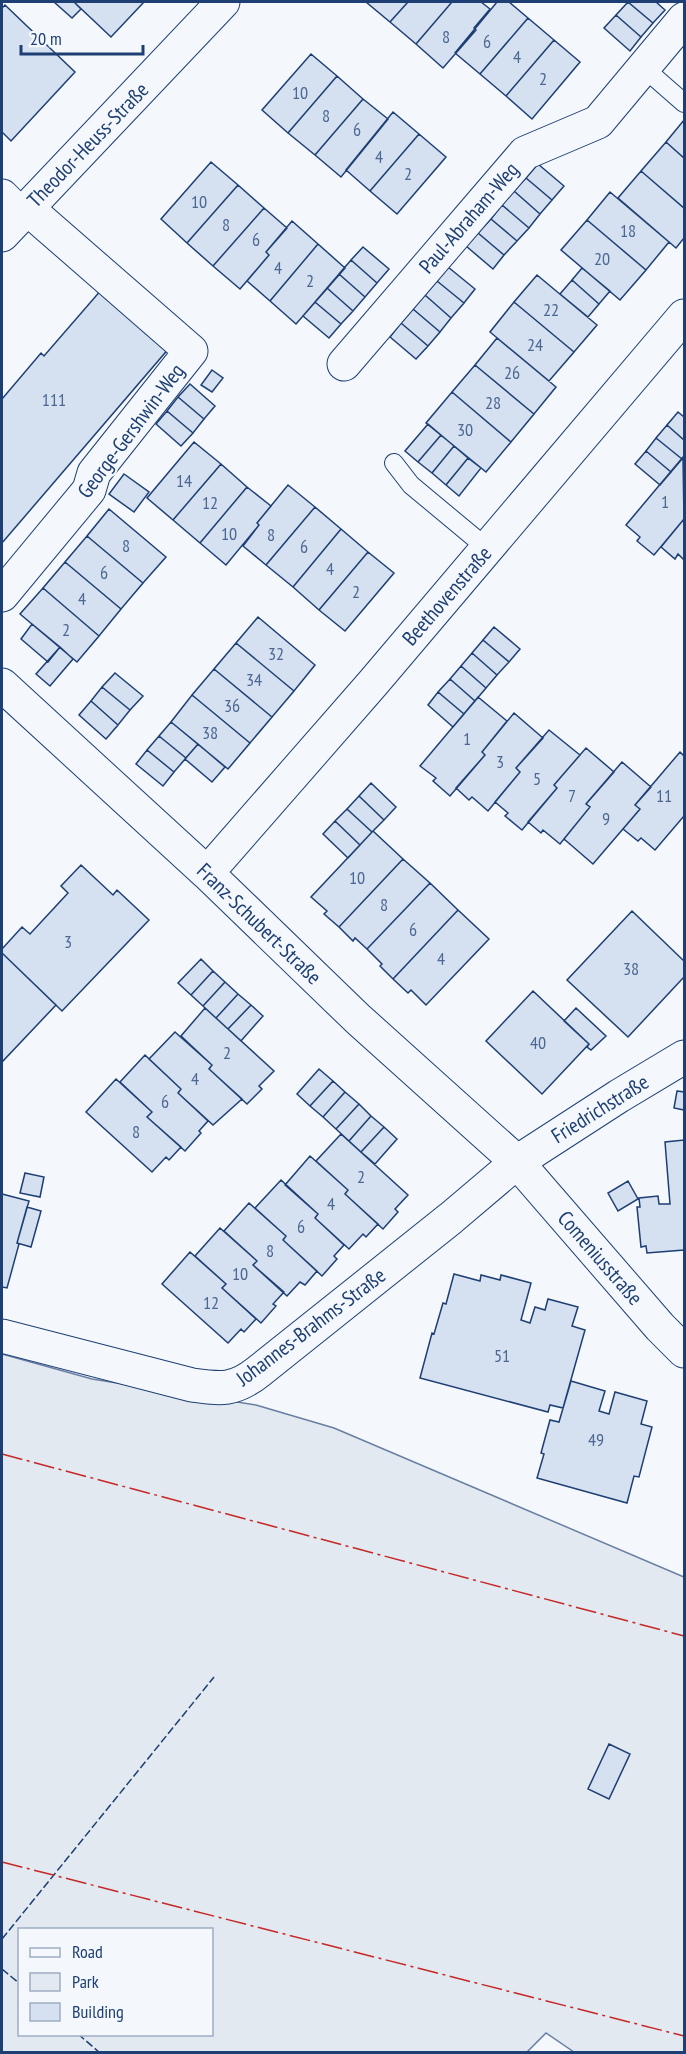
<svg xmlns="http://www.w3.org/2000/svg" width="686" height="2054" viewBox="0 0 686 2054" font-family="'PT Sans Narrow',sans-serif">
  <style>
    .green { fill: #e3e9f0; stroke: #687fa3; stroke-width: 1.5; fill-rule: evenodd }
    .building { fill: #d5e0f0; stroke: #1d3f73; stroke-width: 1.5 }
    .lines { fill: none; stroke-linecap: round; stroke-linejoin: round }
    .lane-casing { stroke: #1d3f73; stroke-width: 20 }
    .street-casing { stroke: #1d3f73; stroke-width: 35 }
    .secondary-casing { stroke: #1d3f73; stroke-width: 35 }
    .lane { stroke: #f4f7fb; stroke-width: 18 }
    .street { stroke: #f4f7fb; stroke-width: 33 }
    .secondary { stroke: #f4f7fb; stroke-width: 33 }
    .fence { stroke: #1d3f73; stroke-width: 1.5; stroke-dasharray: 8 3; stroke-linecap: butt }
    .power { stroke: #c62828; stroke-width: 1.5; stroke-dasharray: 21 4.5 3 4.5; stroke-linecap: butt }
    .labels { text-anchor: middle; stroke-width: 4.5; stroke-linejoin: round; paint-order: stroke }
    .number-label { font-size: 18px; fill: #4b6792 }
    .street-label { font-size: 21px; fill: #1d3f73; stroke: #f4f7fb }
  </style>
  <rect width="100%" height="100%" fill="#f4f7fb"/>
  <path class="green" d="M2,1354L92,1379L256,1405L334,1428L684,1577V2052H574L546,2033L527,2052H2ZM20,1930H212V2034H20Z"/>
  <path class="building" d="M54,2H74L81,9L72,18Z
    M74,2H144L111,37Z
    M366,2H408L390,22Z
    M408,2H452L416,44L390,22Z
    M452,2H481L490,9L474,28L476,30L443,68L416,44Z
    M497,2H509L528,18L480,74L455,53Z
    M628,2L653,23L641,37L616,15Z
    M628,2H656L665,10L653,23Z
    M5,5L75,72L11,141L2,132V8Z
    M616,15L641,37L630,51L604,28Z
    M528,18L554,40L506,96L480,74Z
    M554,40L580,62L532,119L506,96Z
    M311,54L337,76L288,133L262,110Z
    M337,76L363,99L315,155L288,133Z
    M363,99L388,119L341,177L315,155Z
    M393,112L419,134L370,191L346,170Z
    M684,120V158L666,142Z
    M419,134L446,157L397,214L370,191Z
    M666,142L684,158V208L641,171Z
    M211,162L238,185L187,243L161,219Z
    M538,164L564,186L552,200L526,178Z
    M641,171L684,208V238L676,248L618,198Z
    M526,178L552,200L540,214L514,191Z
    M238,185L264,208L213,266L187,243Z
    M514,191L540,214L529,228L502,205Z
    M610,192L669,242L646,270L587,220Z
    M502,205L529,228L517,241L491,219Z
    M264,208L287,228L266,252L269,255L240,289L213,266Z
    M491,219L517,241L504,255L478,233Z
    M587,220L646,270L620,300L561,250Z
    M292,221L318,244L270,301L247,281L269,255L266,252Z
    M478,233L504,255L493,269L466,246Z
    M318,244L345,268L296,324L270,301Z
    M363,247L389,269L377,283L351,260Z
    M351,260L377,283L365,297L339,274Z
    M448,267L475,289L464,303L437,281Z
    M582,268L610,291L599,304L572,280Z
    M339,274L365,297L353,311L327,288Z
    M537,275L597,325L574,352L514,302Z
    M572,280L599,304L588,317L560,294Z
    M437,281L464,303L451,318L425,295Z
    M327,288L353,311L341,324L315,302Z
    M102,289L170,347L2,543V399L41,353L44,356Z
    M425,295L451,318L440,332L413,309Z
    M315,302L341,324L329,338L303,316Z
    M514,302L574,352L549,381L490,332Z
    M413,309L440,332L428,346L401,323Z
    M401,323L428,346L416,359L390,337Z
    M497,338L556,387L534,414L475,365Z
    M475,365L534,414L511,442L452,392Z
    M212,370L223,378L212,392L201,385Z
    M190,384L215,406L204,419L178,397Z
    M452,392L511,442L486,472L426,423Z
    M178,397L204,419L193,433L167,411Z
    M167,411L193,433L181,446L156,424Z
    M678,412L684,417V440L667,425Z
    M428,424L441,435L418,462L405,451Z
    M667,425L684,440V456L682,459L656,438Z
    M441,435L454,446L432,473L418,462Z
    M656,438L682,459L671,472L646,451Z
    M194,442L221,464L173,520L147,498Z
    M454,446L468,458L446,485L432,473Z
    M646,451L671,472L660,485L635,464Z
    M683,457L684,519L654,555L637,541L640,537L626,525Z
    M468,458L481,468L459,496L446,485Z
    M221,464L247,487L200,543L173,520Z
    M124,474L149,492L134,512L109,494Z
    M288,485L315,507L266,565L243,546L259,525L257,523Z
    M247,487L271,506L257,523L259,525L226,565L200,543Z
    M315,507L341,529L293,587L266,565Z
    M109,509L166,557L143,583L87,536Z
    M684,519V560L678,554L675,559L661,547Z
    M341,529L368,552L319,610L293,587Z
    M87,536L143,583L121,609L65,562Z
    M368,552L394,573L345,631L319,610Z
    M65,562L121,609L99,636L43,588Z
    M43,588L99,636L77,662L20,614Z
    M258,617L315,665L294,691L236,643Z
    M32,624L60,647L48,662L21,639Z
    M494,627L520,649L509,662L483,640Z
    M483,640L509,662L497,675L472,653Z
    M236,643L294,691L272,717L214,669Z
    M60,647L73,659L50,686L36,674Z
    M472,653L497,675L486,688L461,666Z
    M461,666L486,688L475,701L450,679Z
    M214,669L272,717L250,743L192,695Z
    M115,673L143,696L130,710L102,687Z
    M450,679L475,701L464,714L438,692Z
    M102,687L130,710L118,725L91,701Z
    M438,692L464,714L453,727L428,705Z
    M192,695L250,743L228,769L171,722Z
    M478,697L507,721L482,752L485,755L450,796L433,781L436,778L420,766Z
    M91,701L118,725L106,739L79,715Z
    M514,713L543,738L516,768L520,772L488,811L472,797L469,800L456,788L485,755L482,752Z
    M171,722L198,744L186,758L159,736Z
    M549,730L580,755L554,785L557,788L522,830L505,816L508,813L495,802L520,772L516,768Z
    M159,736L186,758L174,772L147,750Z
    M198,744L225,767L212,782L185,759Z
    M586,748L614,772L586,804L590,807L560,844L543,830L541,833L528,822L557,788L554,785Z
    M147,750L174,772L163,786L136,764Z
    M680,752L684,756V816L655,850L641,838L638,841L623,829L640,809L635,805Z
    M622,762L651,787L635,805L640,809L593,864L564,839L590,807L586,804Z
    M371,783L396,807L384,820L359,796Z
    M359,796L384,820L372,832L347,809Z
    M347,809L372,832L360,845L335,821Z
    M335,821L360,845L348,858L323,834Z
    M373,831L403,859L339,927L324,914L327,911L311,897Z
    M403,859L430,883L367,949L355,938L353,941L339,927Z
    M81,865L113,895L117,890L149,920L62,1011L2,953V949L22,927L30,934L68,893L61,886Z
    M430,883L458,910L393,979L380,966L382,964L367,949Z
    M458,910L489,939L426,1005L411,990L408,993L393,979Z
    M632,911L684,961V977L628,1037L567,980Z
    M2,953L56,1005L2,1062Z
    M201,959L213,971L191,995L178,983Z
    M213,971L225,982L203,1006L191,995Z
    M225,982L238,994L216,1018L203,1006Z
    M533,991L589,1044L542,1094L486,1041Z
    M238,994L251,1005L228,1029L216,1018Z
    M251,1005L263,1016L241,1041L228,1029Z
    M205,1008L274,1071L259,1086L262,1089L247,1104L209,1069L212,1065L181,1036Z
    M576,1008L606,1036L591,1050L587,1047L589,1044L564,1021Z
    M175,1032L212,1065L209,1069L242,1099L213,1125L178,1093L181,1089L149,1059Z
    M145,1055L181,1089L178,1093L208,1121L199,1131L201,1133L185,1151L147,1117L152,1112L120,1082Z
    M319,1069L333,1081L310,1106L297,1094Z
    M116,1079L152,1112L147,1117L181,1147L169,1160L166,1157L152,1172L86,1112Z
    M333,1081L345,1092L323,1117L310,1106Z
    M677,1091L684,1092V1110L674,1108Z
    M345,1092L359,1104L336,1129L323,1117Z
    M359,1104L371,1116L349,1141L336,1129Z
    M371,1116L384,1127L361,1152L349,1141Z
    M384,1127L397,1139L375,1164L361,1152Z
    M341,1134L408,1195L395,1209L398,1212L383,1229L345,1194L348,1190L316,1161Z
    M684,1140V1250L647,1253L646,1246L641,1247L637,1207H640L639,1198L658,1196L659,1204H670L665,1142Z
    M310,1156L348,1190L345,1194L378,1224L366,1237L363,1234L349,1249L315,1218L318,1214L285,1185Z
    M25,1173L44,1177L40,1197L20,1193Z
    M281,1180L318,1214L315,1218L344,1245L334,1256L337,1259L322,1276L283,1240L286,1236L255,1208Z
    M628,1181L638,1199L618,1211L608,1193Z
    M2,1194L29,1201L17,1243L19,1244L7,1288L2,1287Z
    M249,1203L286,1236L283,1240L317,1271L305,1285L300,1282L287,1296L253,1265L257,1261L224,1231Z
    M27,1207L41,1211L31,1247L17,1243Z
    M220,1228L257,1261L253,1265L284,1292L273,1304L276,1306L261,1323L222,1288L226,1284L195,1256Z
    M190,1252L226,1284L222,1288L256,1319L244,1332L241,1329L228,1343L162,1284Z
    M454,1274L480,1281L481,1275L500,1280L501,1275L531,1283L521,1320L530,1323L535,1307L545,1310L548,1299L578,1307L572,1326L585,1330L563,1408L550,1405L548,1412L420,1378L432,1333L434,1334L443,1303L446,1304Z
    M571,1381L605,1391L599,1411L609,1414L615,1392L647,1401L641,1424L652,1427L639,1477L634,1476L627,1503L537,1478L544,1454L541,1453L550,1420L559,1422Z
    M609,1744L630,1754L609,1799L588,1789Z"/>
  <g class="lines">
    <g class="lane-casing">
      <path id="lane" d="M644,68L684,103
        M394,463L411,485L488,549"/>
    </g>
    <g class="street-casing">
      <path id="street" d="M2,196L21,215
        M344,364L525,153L598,122L684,19
        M2,595L89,490L94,473L191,351L28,209
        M2,685L207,873L358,1019L517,1162L660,1327L684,1351
        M207,873L373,683L684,316
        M2,1336L192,1385C221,1389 234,1391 258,1372L451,1218L517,1162L619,1096L684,1057"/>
    </g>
    <g class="secondary-casing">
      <path id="secondary" d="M2,235L223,2"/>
    </g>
    <use href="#lane" class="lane"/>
    <use href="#street" class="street"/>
    <use href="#secondary" class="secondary"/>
    <path class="fence" d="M2,1939L214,1677
      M2,1969L20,1984
      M78,2034L99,2052"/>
    <path class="power" d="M2,1454L684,1636
      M2,1862L684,2036"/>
  </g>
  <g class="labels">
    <g class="number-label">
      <text x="446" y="43">8</text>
      <text x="487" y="48">6</text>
      <text x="517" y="63">4</text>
      <text x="543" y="85">2</text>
      <text x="300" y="99">10</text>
      <text x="326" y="122">8</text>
      <text x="357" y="136">6</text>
      <text x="379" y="163">4</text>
      <text x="408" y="180">2</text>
      <text x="199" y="208">10</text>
      <text x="226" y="231">8</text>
      <text x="628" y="237">18</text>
      <text x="256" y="246">6</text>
      <text x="602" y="265">20</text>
      <text x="278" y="274">4</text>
      <text x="310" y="287">2</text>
      <text x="551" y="316">22</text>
      <text x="535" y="351">24</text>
      <text x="512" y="379">26</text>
      <text x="54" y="406">111</text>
      <text x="493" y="409">28</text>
      <text x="465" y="436">30</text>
      <text x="184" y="487">14</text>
      <text x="665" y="508">1</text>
      <text x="210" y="509">12</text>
      <text x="229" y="540">10</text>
      <text x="271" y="541">8</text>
      <text x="126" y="552">8</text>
      <text x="304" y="553">6</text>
      <text x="330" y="575">4</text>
      <text x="104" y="579">6</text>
      <text x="356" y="598">2</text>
      <text x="82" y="605">4</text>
      <text x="66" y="636">2</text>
      <text x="276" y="660">32</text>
      <text x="254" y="686">34</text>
      <text x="232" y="712">36</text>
      <text x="210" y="739">38</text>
      <text x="467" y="745">1</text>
      <text x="500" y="768">3</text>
      <text x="537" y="785">5</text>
      <text x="572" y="802">7</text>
      <text x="664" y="802">11</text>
      <text x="606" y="825">9</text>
      <text x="357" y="884">10</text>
      <text x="384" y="911">8</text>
      <text x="413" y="936">6</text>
      <text x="68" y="948">3</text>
      <text x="441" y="965">4</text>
      <text x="631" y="975">38</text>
      <text x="538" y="1049">40</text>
      <text x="227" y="1059">2</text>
      <text x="195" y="1085">4</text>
      <text x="165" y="1108">6</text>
      <text x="136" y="1138">8</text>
      <text x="361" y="1183">2</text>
      <text x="331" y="1210">4</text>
      <text x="301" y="1233">6</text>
      <text x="270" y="1257">8</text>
      <text x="240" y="1280">10</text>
      <text x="211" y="1309">12</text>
      <text x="502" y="1362">51</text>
      <text x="596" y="1446">49</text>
    </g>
    <g class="street-label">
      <text transform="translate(88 145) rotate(-46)" y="7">Theodor-Heuss-Straße</text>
      <text transform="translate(469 218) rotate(-49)" y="7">Paul-Abraham-Weg</text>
      <text transform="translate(131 431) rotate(-53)" y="7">George-Gershwin-Weg</text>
      <text transform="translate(447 596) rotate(-49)" y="7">Beethovenstraße</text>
      <text transform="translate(259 924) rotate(44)" y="7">Franz-Schubert-Straße</text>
      <text transform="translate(600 1109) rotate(-32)" y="7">Friedrichstraße</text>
      <text transform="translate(600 1258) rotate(49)" y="7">Comeniusstraße</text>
      <text transform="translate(311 1327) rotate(-37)" y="7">Johannes-Brahms-Straße</text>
    </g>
  </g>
  <rect width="686" height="2054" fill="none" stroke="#1d3f73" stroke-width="6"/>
  <rect x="18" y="1928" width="195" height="108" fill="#f4f7fb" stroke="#9eadc5" stroke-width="1.5"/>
  <rect x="30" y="1948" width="30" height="9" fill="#f4f7fb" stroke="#9eadc5" stroke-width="1.5"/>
  <text x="72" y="1958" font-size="18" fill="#1d3f73">Road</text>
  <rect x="30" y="1973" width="30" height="18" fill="#e3e9f0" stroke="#9eadc5" stroke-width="1.5"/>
  <text x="72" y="1988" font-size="18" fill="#1d3f73">Park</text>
  <rect x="30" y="2003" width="30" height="18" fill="#d5e0f0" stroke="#9eadc5" stroke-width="1.5"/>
  <text x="72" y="2018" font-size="18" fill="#1d3f73">Building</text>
  <path d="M21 45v9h122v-9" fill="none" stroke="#1d3f73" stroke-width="3"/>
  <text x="30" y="45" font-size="18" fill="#1d3f73" stroke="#f4f7fb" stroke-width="4.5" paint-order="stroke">20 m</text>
</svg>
